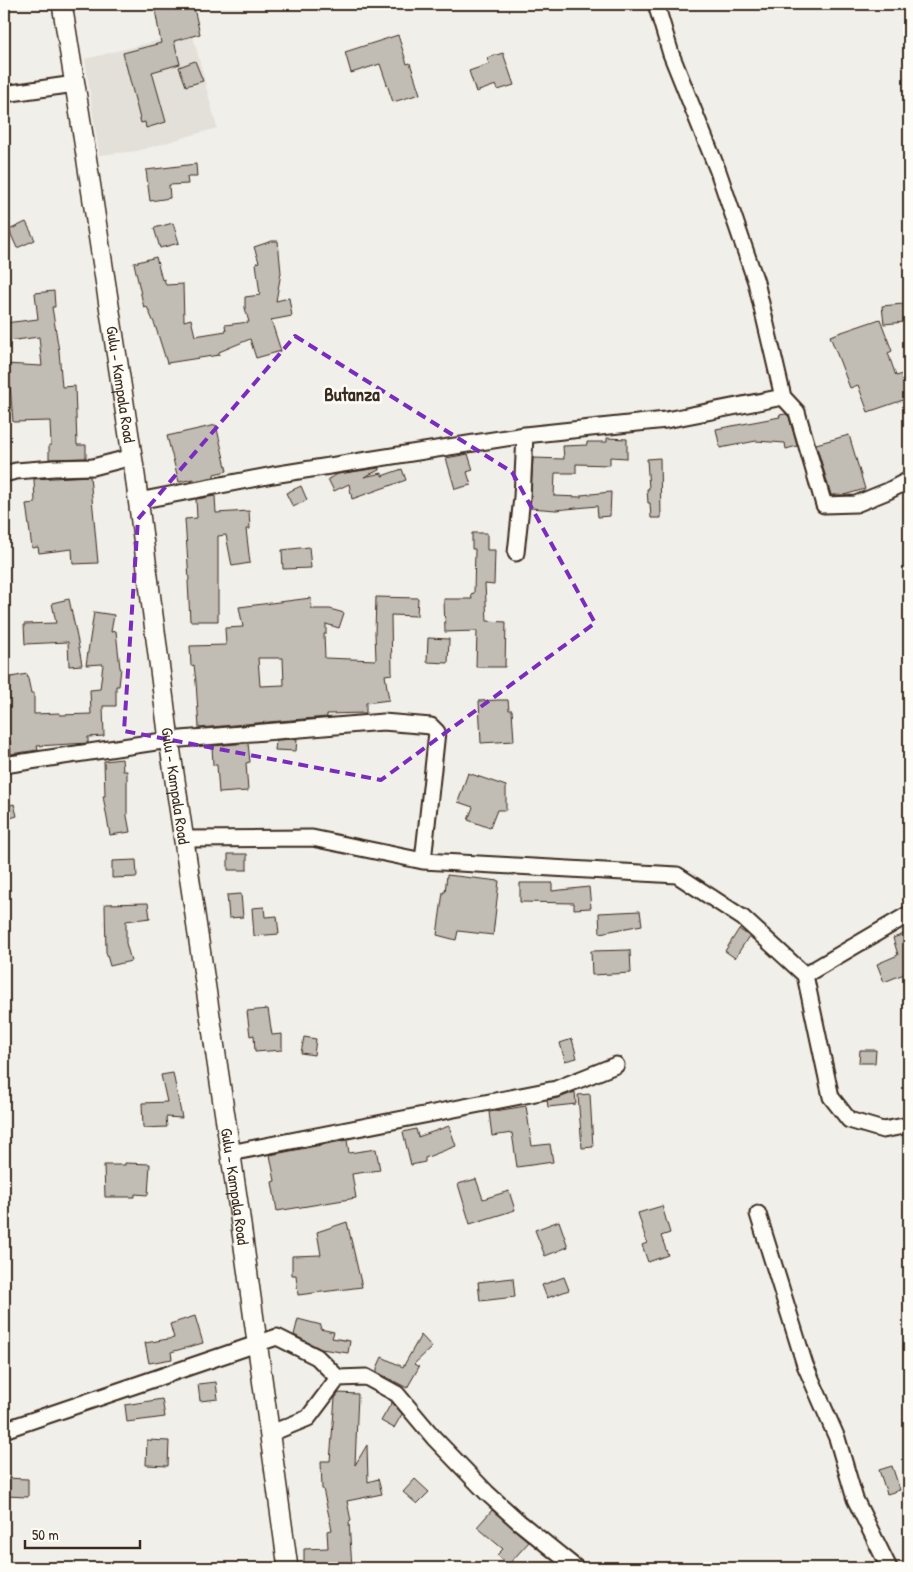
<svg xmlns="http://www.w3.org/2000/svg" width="913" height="1572" viewBox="0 0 913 1572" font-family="'Patrick Hand',sans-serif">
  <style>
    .built { fill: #e3e0da }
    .building { fill: #c1bcb4; stroke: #3b2a1e; fill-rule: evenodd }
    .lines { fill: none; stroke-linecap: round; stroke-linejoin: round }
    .minor-casing { stroke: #3b2a1e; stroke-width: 19 }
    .major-casing { stroke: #3b2a1e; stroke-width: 22 }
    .minor { stroke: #fdfcf7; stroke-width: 15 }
    .major { stroke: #fdfcf7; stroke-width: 19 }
    .marked { fill: none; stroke: #7b2cbf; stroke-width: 4; stroke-dasharray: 10 6; stroke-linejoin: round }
    .labels { text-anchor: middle; stroke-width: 5; stroke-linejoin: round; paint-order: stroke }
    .street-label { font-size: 16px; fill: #3b2a1e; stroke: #fdfcf7 }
    .quarter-label { font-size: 19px; font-weight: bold; fill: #3b2a1e; stroke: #fdfcf7 }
  </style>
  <rect width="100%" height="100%" fill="#f1efea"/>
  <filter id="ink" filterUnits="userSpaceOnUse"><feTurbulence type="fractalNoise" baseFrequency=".02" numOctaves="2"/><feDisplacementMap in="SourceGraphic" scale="10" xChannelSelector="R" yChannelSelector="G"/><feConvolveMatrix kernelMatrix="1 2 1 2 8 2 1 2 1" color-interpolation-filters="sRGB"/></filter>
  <g filter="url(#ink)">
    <path class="built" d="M192,32L217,128L137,151L99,155L85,59Z"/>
    <path class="building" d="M154,4H193L200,34L174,41L180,64L152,72L166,122L146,128L145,122L141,123L123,53L161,43Z
      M398,35L407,64L410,63L420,94L393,102L380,64L351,73L345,52Z
      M503,53L514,85L498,90L496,85L476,92L469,71L489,64L487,58Z
      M195,61L203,81L186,86L179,67Z
      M196,164L197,177H187L188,184L169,185L170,198L150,201L146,170Z
      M26,222L35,240L17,248L9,230Z
      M173,223L179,243L160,248L154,228Z
      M272,241H278L281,273L276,301L289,298L292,316L271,320L281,351L256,358L250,339L219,352V355L167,363L155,325L147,307L144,308L134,263L156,257L162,280L164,279L166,285L183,284L184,321L191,319L195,336L226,331L225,325L249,322L245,308V297L260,295L256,263L259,262L254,247Z
      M54,291L55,307H52L59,351L62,387L75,386L77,445H86V458L49,459V445H51L50,421L13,422L10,385H4V364L42,366L39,337L8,341L5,323L38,319L35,293Z
      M903,304L905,322L884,324L882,306Z
      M880,319L892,351L888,353L896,376L909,372V398L868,412L858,385L850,388L830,336Z
      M786,414L789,417L797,446L786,449L785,443L756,441L720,448L716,429L780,417L779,415Z
      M216,425L227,471L214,474V477L194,481V479L179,482L167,436Z
      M849,435L865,489L844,495H831L816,444Z
      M607,438L627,439V458L610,457V465L576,464V473H555L554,496L581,497V495L611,492L610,516L598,517L597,506L556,510L530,508L533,458L564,459L563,446L587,445V442H607Z
      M468,454L473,470L467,472L471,485L455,489L446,458Z
      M660,458L661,518H651L650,503H648L647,489H649L647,459Z
      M379,468V470L364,477L382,473V476L402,469L406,480L352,499L349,484L334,491L328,479L338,474Z
      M90,476L98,563L73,564L72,549L39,553L38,547L32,548L26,504L35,503L34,479Z
      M301,486L307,500L293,507L286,493Z
      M215,496L216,513L249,511L250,529H246L250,563L232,566L226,535L218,536V621H190L188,581L189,580L185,519L197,518L196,499Z
      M472,533H487V550H495L494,585L485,584L487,621L506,622L505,667H476L477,631L445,632L444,599H472L471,594L474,593L475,549H472Z
      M309,547L311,568L283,569L282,550Z
      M376,597L418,598L417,616L391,615L392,674L385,675L389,700L366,703V713L327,714V717L199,728L196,682L194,665L191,666L190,646L226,645L225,628L243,627L239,607L311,598L312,609H330L344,613L339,628L326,624V634H324L325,658L376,660L375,633ZM258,658H283L284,685L260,686Z
      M69,599L78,642L82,665L69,666L68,642L25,644L24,624L56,623L52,603Z
      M94,612L114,615L111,632L116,631L120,668H121L119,686H116V706H103L104,736L88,737V743L37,746L38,750L11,754L10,741H4V695L9,694L6,678L27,674L31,693H34V714L60,713V715L91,714L90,690L100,689L103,664L86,665Z
      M428,638L449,639L448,663L427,662Z
      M498,700H508L509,710H512L514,741L481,743L479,701Z
      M297,739L296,751L275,750L276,740Z
      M248,743L250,762L246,763L248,791L219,793L217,765H213L212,746Z
      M122,759L123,771H127V816L130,832L110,835L103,796H105L104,761Z
      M468,773L506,786V810H497L490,828L468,820L473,807L458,802Z
      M14,804L17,816L4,820V807Z
      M228,854H247V870H228Z
      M136,860L137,877L112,878V861Z
      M447,875L499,881L493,935L458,931L456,940L437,935L443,892H445Z
      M520,883H552V891L589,887L591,908L574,909V903L520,902Z
      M241,894L243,917L229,918L227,895Z
      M148,903L150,918L126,921V943L131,961L110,966L106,952L105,904Z
      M264,907L265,917L277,916L279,934L254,936L252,908Z
      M640,911L642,925L600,933L599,913Z
      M739,929L749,936L735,958L725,951Z
      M904,934L905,938L909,937V981H906L904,974L884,982L877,964L898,955L893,938Z
      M630,950L631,973L592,975L591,951Z
      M268,1009L272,1035L282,1034V1050L255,1052L254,1035L250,1036L247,1011Z
      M304,1037L316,1039L314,1055L301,1053Z
      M572,1039L577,1058L565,1061L560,1043Z
      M860,1050H876L875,1063H859Z
      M173,1073L182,1118L166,1117L167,1127L143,1128L142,1103L167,1102L161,1075Z
      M575,1092L576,1104L548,1107L547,1100L559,1098Z
      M590,1094L593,1147L582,1148L578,1095Z
      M526,1106L532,1146L550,1144L553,1162L517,1167L512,1133L492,1136L489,1112Z
      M449,1126L456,1146L425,1158V1162L411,1165L403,1132L416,1129L418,1137Z
      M347,1140L349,1153L376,1149L380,1170L352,1174L356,1198L277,1211L272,1182L275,1181L270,1155Z
      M125,1163L150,1164L148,1195L135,1194V1197H105L104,1165H125Z
      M476,1179L483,1199L509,1191L515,1210L470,1224L458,1184Z
      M662,1206L670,1233L661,1236L668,1255L648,1262L642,1245L647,1243L638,1213Z
      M559,1221L568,1247L545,1256L535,1230Z
      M347,1222L362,1287L298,1295L296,1275H292V1256L321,1255L317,1232Z
      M564,1277L569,1290L547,1298L542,1285Z
      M513,1278L515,1297L480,1301L478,1282Z
      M195,1316L203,1343L171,1352L172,1359L149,1363L145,1343L174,1338L170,1324Z
      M298,1319L321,1325L320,1329L334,1332L332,1338L350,1341L348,1353L321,1349L294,1335Z
      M421,1335L432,1347L414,1364L419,1367L407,1388L377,1372V1368L382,1357L403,1367Z
      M216,1382L218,1399L200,1401L198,1384Z
      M339,1393L358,1394L355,1465L367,1445L368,1482L378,1479L382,1494L347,1501L351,1521L349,1522L352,1568H304V1549L328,1548L327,1531L332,1530L323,1489H322L321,1461H330L335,1398Z
      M162,1399L165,1417L127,1422L125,1405Z
      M392,1402L402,1414L394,1428L381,1421Z
      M147,1440L169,1441L168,1466L146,1465Z
      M892,1466L900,1490L887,1494L879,1470Z
      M5,1478L28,1479V1497L5,1496Z
      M415,1479L429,1492L417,1504L403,1492Z
      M492,1510L529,1542L508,1565L497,1555L503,1549L477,1527Z"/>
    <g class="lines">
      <g class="minor-casing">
        <path id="minor" d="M656,4L671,54L718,171L756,282L783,397L797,412L824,505L856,504L888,491L909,480
          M4,94L75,84
          M4,474L16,471L54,468L93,467L132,457
          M138,501L273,475L525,435L666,420L783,397
          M516,553L522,497L525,435
          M4,765L169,740L383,722L431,726L437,732L423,861
          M184,839L312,838L423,861L677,875L743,918L805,975L831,1097L849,1120L883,1130L909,1125
          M805,975L909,914
          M230,1153L556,1089L616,1065
          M758,1214L805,1365L837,1438L855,1499L889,1568
          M4,1430L277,1337L317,1357L338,1378L366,1377L397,1394L434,1438L487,1493L519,1522L576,1568
          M269,1434L308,1418L338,1378"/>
      </g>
      <g class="major-casing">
        <g id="major">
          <path id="s1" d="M62,4L80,116L135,475L169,740L239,1210L288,1568"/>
        </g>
      </g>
      <use href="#minor" class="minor"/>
      <use href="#major" class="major"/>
    </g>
  </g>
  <path class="marked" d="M295,336L512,472L595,623L381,780L124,731L138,519Z"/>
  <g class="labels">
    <g class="street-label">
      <text dy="6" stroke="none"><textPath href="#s1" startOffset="385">Gulu - Kampala Road</textPath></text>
      <text dy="6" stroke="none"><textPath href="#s1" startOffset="790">Gulu - Kampala Road</textPath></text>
      <text dy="6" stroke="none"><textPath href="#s1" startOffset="1195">Gulu - Kampala Road</textPath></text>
    </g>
    <g class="quarter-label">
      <text x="352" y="401">Butanza</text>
    </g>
  </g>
  <rect width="913" height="1572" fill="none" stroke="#fdfcf7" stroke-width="20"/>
  <rect x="10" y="10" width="893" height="1552" fill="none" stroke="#3b2a1e" stroke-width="2" filter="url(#ink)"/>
  <path d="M25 1540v8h115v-8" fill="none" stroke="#3b2a1e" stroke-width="2.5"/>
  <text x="32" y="1540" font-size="15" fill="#3b2a1e" stroke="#fdfcf7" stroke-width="4" paint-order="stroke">50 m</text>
</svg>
